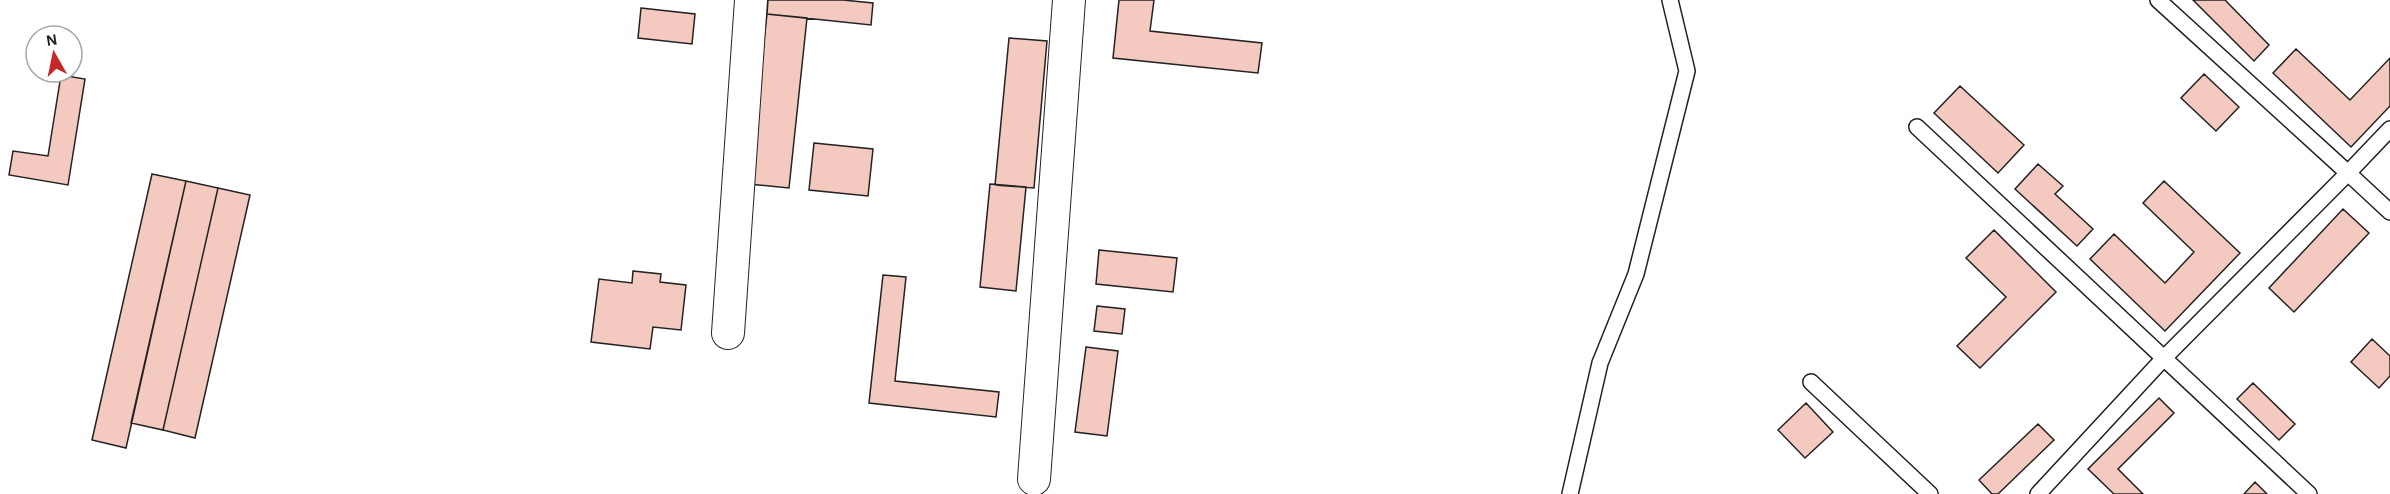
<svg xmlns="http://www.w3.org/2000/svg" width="2390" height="494" viewBox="0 0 2390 494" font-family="'Alegreya Sans',sans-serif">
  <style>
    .building { fill: #f3c9c0; stroke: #222; stroke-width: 1.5 }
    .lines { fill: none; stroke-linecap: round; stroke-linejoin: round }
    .lane-casing { stroke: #222; stroke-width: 18 }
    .street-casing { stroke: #222; stroke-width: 34 }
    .lane { stroke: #fff; stroke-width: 15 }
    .street { stroke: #fff; stroke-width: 32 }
  </style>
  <rect width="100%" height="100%" fill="#fff"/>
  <path class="building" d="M768,0H843L873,3L871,25L767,14Z
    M1119,0H1154L1150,31L1262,43L1258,73L1113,58Z
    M2193,0H2225L2269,45L2254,61Z
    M641,8L695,14L692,44L638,38Z
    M767,14L807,18L789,188L748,184Z
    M1009,38L1047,41L1034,188L995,185Z
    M2296,49L2350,100L2390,58V106L2351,147L2273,73Z
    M2204,74L2239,107L2216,131L2181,98Z
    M61,75L85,79L68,185L9,175L13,151L48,156Z
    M1960,86L2024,145L1998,173L1934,113Z
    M814,143L873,149L868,196L809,190Z
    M2038,164L2063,186L2055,194L2093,229L2077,246L2015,189Z
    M152,174L186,181L126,448L92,440Z
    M186,181L218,188L163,430L131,423Z
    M2164,181L2240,253L2165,331L2090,259L2114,234L2165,283L2194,252L2143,203Z
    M990,184L1026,187L1016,291L980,287Z
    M218,188L250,195L195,438L163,430Z
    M2343,209L2369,233L2294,312L2269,288Z
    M1994,230L2056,292L1980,368L1957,346L2006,297L1966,258Z
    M1099,250L1177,258L1173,292L1096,284Z
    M633,271L661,274L660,282L686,285L681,330L653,327L650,349L591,342L599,279L632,283Z
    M883,275L906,277L895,381L999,392L996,417L869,403Z
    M1097,306L1125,309L1122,334L1094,331Z
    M2372,339L2390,356V376L2379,388L2351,362Z
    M1086,347L1118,351L1107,436L1075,432Z
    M2253,383L2295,424L2279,440L2237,399Z
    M2159,398L2174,413L2118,469L2143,494H2114L2088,469Z
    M1806,403L1833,432L1805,458L1778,430Z
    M2038,424L2054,440L1998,494H1992L1979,480Z
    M2255,482L2267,494H2244Z"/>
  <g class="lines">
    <g class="lane-casing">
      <path id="lane" d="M2158,0L2348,173L2390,129
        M1917,127L2309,494
        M1811,382L1930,494
        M1570,494L1600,363L1636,274L1687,71L1670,0
        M2038,494L2164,358L2348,173L2390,212"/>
    </g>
    <g class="street-casing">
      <path id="street" d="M728,333L751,0
        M1034,479L1069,0"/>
    </g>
    <use href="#lane" class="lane"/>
    <use href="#street" class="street"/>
  </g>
  <g transform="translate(54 54) rotate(351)"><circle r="28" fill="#ffffff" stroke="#a7a7a7" stroke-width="1.5"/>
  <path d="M0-4.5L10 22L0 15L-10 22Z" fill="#c62828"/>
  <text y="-9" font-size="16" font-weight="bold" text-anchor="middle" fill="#222222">N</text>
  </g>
</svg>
